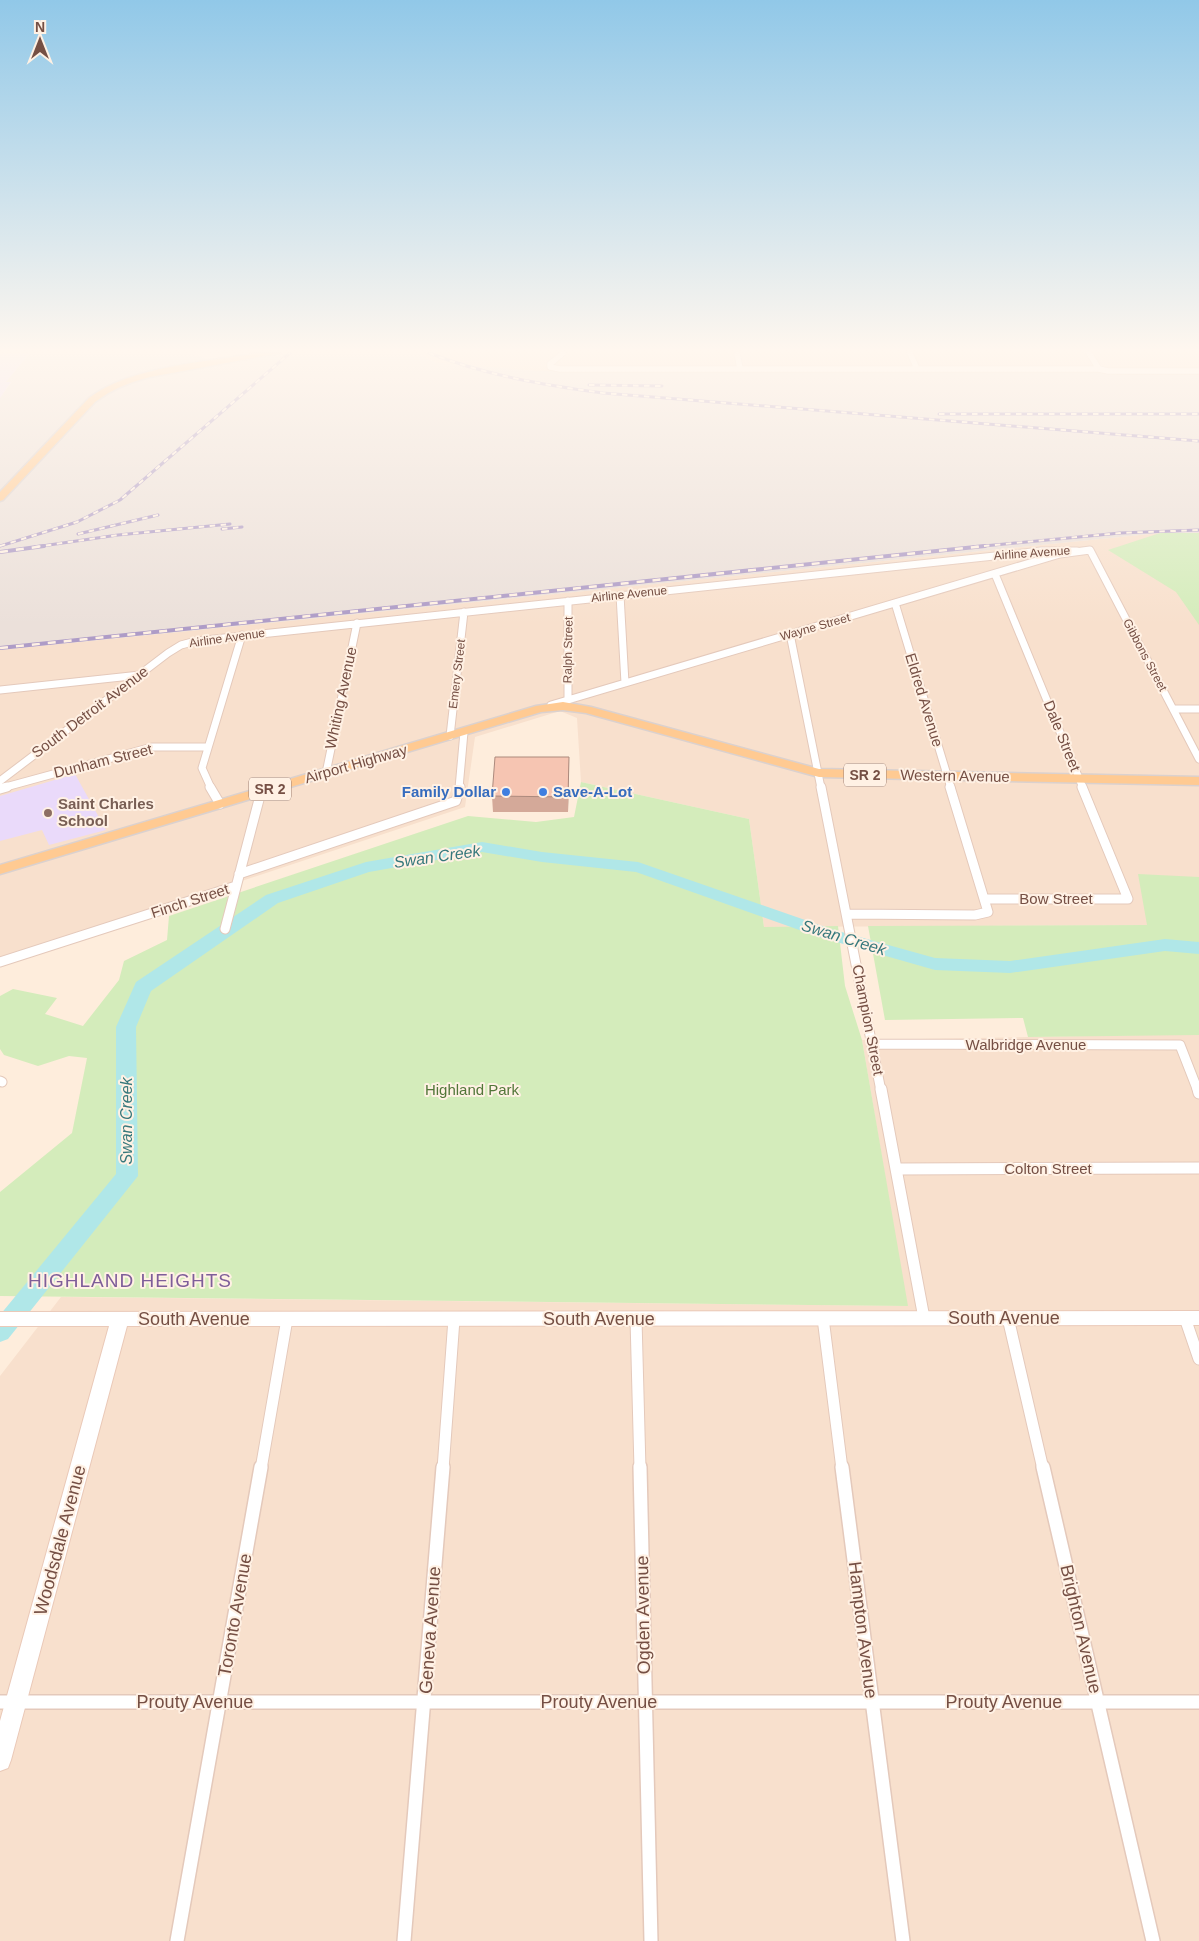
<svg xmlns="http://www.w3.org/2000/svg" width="1199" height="1941" viewBox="0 0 1199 1941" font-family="Helvetica,sans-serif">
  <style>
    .residential { fill: #f8e0cd }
    .industrial { fill: #ebe0da }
    .education { fill: #eadafa }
    .green { fill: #d4ecbb }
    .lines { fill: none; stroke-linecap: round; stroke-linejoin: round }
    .river { fill: #b0e7e8; fill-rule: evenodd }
    .street-far4-casing { stroke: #e4c9bb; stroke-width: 7 }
    .street-far3-casing { stroke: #e4c9bb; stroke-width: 9 }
    .street-far2-casing { stroke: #e4c9bb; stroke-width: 11 }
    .street-far1-casing { stroke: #e4c9bb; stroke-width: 13 }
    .street-casing { stroke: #e4c9bb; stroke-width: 16 }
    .secondary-casing { stroke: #eac9b8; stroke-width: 2 }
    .primary-casing { stroke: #dbd1ce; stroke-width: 3 }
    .street-far4 { stroke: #fff; stroke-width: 5.5 }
    .street-far3 { stroke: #fff; stroke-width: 7 }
    .street-far2 { stroke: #fff; stroke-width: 9 }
    .street-far1 { stroke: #fff; stroke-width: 11 }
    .street { stroke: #fff; stroke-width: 13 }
    .secondary { fill: #fff; fill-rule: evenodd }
    .primary { fill: #ffca92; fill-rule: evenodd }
    .rail-far1-casing { stroke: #ae9cc7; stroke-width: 3 }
    .rail-casing { stroke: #ae9cc7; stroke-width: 4 }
    .rail-far1 { stroke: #fff1e4; stroke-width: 2; stroke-dasharray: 5.5; stroke-linecap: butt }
    .rail { stroke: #fff1e4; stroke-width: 2.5; stroke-dasharray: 8; stroke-linecap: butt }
    .wall { fill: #d4a999 }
    .shaded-wall { fill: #ac8a7d }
    .building { fill: #f6c5b2; stroke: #ac8a7d }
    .shop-dot { fill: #3f7fe0; stroke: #fff1e4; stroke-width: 2 }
    .education-dot { fill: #8d6e63; stroke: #fff1e4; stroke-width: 2 }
    .labels { text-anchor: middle; stroke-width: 4; stroke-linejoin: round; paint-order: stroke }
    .far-street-label { font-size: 12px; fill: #754f44; stroke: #fff1e4 }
    .shield { fill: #fff1e4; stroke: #9e8074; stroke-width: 1 }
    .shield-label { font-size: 14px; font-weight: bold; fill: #754f44 }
    .street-label { font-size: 15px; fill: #754f44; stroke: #fff1e4 }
    .shop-label { font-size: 15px; font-weight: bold; fill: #366cbe; stroke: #fff1e4; text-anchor: end }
    .education-label { font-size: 15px; font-weight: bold; fill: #785e54; stroke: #fff1e4; text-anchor: start }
    .park-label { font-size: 15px; fill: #527639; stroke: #fff1e4 }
    .water-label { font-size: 16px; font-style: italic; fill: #36787c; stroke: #fff1e4 }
    .near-street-label { font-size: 18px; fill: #754f44; stroke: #fff1e4 }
    .near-neighbourhood-label { font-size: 19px; letter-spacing: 1px; fill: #7e5e99; stroke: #fff1e4 }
  </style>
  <rect width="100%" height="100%" fill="#feeddc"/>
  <path class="residential" d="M418,353H1199V375H1117L1091,372L537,371L436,363Z
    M1160,533L1199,595V925L764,927L749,819L581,782L577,718L560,711L475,737L465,807L0,961V650Z
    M1199,1034V1941H0V1376L61,1297L907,1306L862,1040Z"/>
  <path class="industrial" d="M30,353H190L207,359L256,353H418L436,363L537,371L1091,372L1117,375H1199V533H1160L0,650V398L11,383L6,382Z"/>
  <path class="education" d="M0,353H30L6,382H11L0,398Z
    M75,774L106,830L49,845L42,830L0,841V796Z"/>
  <path class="green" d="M1160,533H1199V625L1176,592L1108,550Z
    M581,782L749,819L764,927L838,926L845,986L862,1040L908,1306L0,1296V1192L72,1133L87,1058L69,1056L38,1066L4,1055L0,1049V996L13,989L57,998L45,1014L83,1026L119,980L124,961L167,940L169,916L468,816L536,822L574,817Z
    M1138,874L1199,877V1035L1028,1037L1023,1018L885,1020L868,926L1147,925Z"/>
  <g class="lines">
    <path class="river" d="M482,842L542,852L638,862L831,929L935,958L1010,961L1165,939L1199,942V954L1165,951L1010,973L935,970L819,937L636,872L542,862L482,852L369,872L278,903L151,991L136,1027L138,1176L8,1339L0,1342V1315L116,1174V1027L136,982L266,895L366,862Z"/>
    <g class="street-far4-casing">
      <path id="street-far4" d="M563,353L550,364V367L560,369H1099L1108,371H1199
        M737,353L740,369
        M910,353L917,369
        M1089,353L1099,369"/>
    </g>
    <g class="street-far3-casing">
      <path id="street-far3" d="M995,574L1083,788
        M620,595L625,683
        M568,601V700
        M895,603L951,788
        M790,634L821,788
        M0,690L140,675
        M551,705L1060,554L1090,550L1199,759
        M1173,709H1199
        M450,736L464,612
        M326,773L357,623
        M0,781L168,653L181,645L196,641L1041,551H1077
        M2,788L152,747H208
        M211,788L202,768L242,635
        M459,788L464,732"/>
    </g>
    <g class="street-far2-casing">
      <path id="street-far2" d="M210,787L220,804
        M821,787L881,1091
        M0,789L7,787
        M239,874L456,801L460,787
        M984,899H1128L1082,787
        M847,914L975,915L988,912L950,787
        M225,929L261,792
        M0,962L236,886
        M873,1044L1180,1045L1198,1091
        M0,1081L2,1082"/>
    </g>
    <g class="street-far1-casing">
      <path id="street-far1" d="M881,1089L924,1318
        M1198,1089L1199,1093
        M897,1169L1199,1168
        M823,1318L842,1469
        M1008,1318L1043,1469
        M1185,1318L1199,1359
        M636,1319L640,1469
        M261,1469L287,1319
        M443,1469L454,1319"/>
    </g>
    <g class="street-casing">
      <path id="street" d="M640,1467L651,1941
        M842,1467L903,1941
        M1043,1467L1153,1941
        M0,1702H1199
        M177,1941L261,1467
        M404,1941L443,1467"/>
    </g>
    <g class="secondary-casing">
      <path id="secondary" d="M1199,1311V1325L127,1326L11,1760L8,1768L0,1771V1721L109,1326H0V1312Z"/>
    </g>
    <g class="primary-casing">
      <path id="primary" d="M259,353H280L150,377C130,382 112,389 95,402L3,500L0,501V492L89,398C131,366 207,362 259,353Z
        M563,702L591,707L819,769L1199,777V785L819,777L586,713L563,710L541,712L0,874V865L536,706Z"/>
    </g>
    <use href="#street-far4" class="street-far4"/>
    <use href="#street-far3" class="street-far3"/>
    <use href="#street-far2" class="street-far2"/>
    <use href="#street-far1" class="street-far1"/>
    <use href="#street" class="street"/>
    <use href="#secondary" class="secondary"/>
    <use href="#primary" class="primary"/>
    <g class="rail-far1-casing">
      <path id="rail-far1" d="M429,353C485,375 543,385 603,393L1199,441
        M589,385L662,386
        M939,414H1199
        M222,529L242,527
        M78,534L158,515
        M0,546L77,522L120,500L290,353
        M35,547L118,535L230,524
        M973,547L1120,533L1199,530"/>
    </g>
    <g class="rail-casing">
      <path id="rail" d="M0,552L44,546
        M0,648L985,546"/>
    </g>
    <use href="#rail-far1" class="rail-far1"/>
    <use href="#rail" class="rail"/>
  </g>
  <path class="wall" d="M569,757L568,812H493L492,796Z"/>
  <path class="shaded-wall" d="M569,757V773L568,812V797Z"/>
  <path class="building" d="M495,757H569L568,797L492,796Z"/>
  <linearGradient id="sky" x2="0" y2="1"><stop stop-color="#91c8e8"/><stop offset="0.56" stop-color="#fff7ef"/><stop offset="1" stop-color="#fff7ef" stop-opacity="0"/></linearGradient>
  <rect width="1199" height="625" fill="url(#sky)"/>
  <g class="shop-dot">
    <circle cx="506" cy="792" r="5"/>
    <circle cx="543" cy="792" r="5"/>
  </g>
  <circle class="education-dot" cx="48" cy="813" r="5"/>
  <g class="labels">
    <g class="far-street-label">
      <text transform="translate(1032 553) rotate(-4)" y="4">Airline Avenue</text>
      <text transform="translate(629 594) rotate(-6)" y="4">Airline Avenue</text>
      <text transform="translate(815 627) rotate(-16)" y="4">Wayne Street</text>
      <text transform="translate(227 638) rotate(-8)" y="4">Airline Avenue</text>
      <text transform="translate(568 650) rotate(-89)" y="4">Ralph Street</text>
      <text transform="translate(1145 655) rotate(62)" y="4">Gibbons Street</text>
      <text transform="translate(457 674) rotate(-83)" y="4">Emery Street</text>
    </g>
    <g class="shield">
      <rect x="844" y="763.5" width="42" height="23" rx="4"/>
      <rect x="249" y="777.5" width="42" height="23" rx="4"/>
    </g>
    <g class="shield-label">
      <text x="865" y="780">SR 2</text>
      <text x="270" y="794">SR 2</text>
    </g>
    <g class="street-label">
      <text transform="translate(341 698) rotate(-78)" y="5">Whiting Avenue</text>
      <text transform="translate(924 700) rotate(73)" y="5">Eldred Avenue</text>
      <text transform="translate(90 712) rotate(-37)" y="5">South Detroit Avenue</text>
      <text transform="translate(1062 736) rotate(68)" y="5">Dale Street</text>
      <text transform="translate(103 761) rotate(-14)" y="5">Dunham Street</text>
      <text transform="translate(356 764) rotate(-16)" y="5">Airport Highway</text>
      <text transform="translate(955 776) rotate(1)" y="5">Western Avenue</text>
      <text x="1056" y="904">Bow Street</text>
      <text transform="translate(190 901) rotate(-18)" y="5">Finch Street</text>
      <text transform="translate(868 1020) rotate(79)" y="5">Champion Street</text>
      <text x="1026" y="1050">Walbridge Avenue</text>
      <text x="1048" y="1174">Colton Street</text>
    </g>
    <g class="shop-label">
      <text x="496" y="797">Family Dollar</text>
      <text x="553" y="797" text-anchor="start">Save-A-Lot</text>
    </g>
    <g class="education-label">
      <text x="58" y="809">Saint Charles<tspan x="58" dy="17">School</tspan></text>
    </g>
    <g class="park-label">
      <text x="472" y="1095">Highland Park</text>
    </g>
    <g class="water-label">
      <text transform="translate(437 856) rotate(-8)" y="6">Swan Creek</text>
      <text transform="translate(844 937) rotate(17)" y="6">Swan Creek</text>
      <text transform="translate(126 1121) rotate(-90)" y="6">Swan Creek</text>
    </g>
    <g class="near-street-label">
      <text x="1004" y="1324">South Avenue</text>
      <text x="194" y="1325">South Avenue</text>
      <text x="599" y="1325">South Avenue</text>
      <text transform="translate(60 1540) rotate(-75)" y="6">Woodsdale Avenue</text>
      <text transform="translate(235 1615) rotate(-80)" y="6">Toronto Avenue</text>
      <text transform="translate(643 1615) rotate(-91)" y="6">Ogden Avenue</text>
      <text transform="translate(1081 1629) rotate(77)" y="6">Brighton Avenue</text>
      <text transform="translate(430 1630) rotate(-86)" y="6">Geneva Avenue</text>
      <text transform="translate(863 1630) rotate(83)" y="6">Hampton Avenue</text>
      <text x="195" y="1708">Prouty Avenue</text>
      <text x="599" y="1708">Prouty Avenue</text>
      <text x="1004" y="1708">Prouty Avenue</text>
    </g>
    <g class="near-neighbourhood-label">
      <text x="130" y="1287">HIGHLAND HEIGHTS</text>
    </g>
  </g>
  <g transform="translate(40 40)" stroke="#fff1e4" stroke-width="4" paint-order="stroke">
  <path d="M0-4L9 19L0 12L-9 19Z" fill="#754f44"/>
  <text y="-8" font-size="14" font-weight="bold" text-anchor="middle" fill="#754f44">N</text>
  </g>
</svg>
